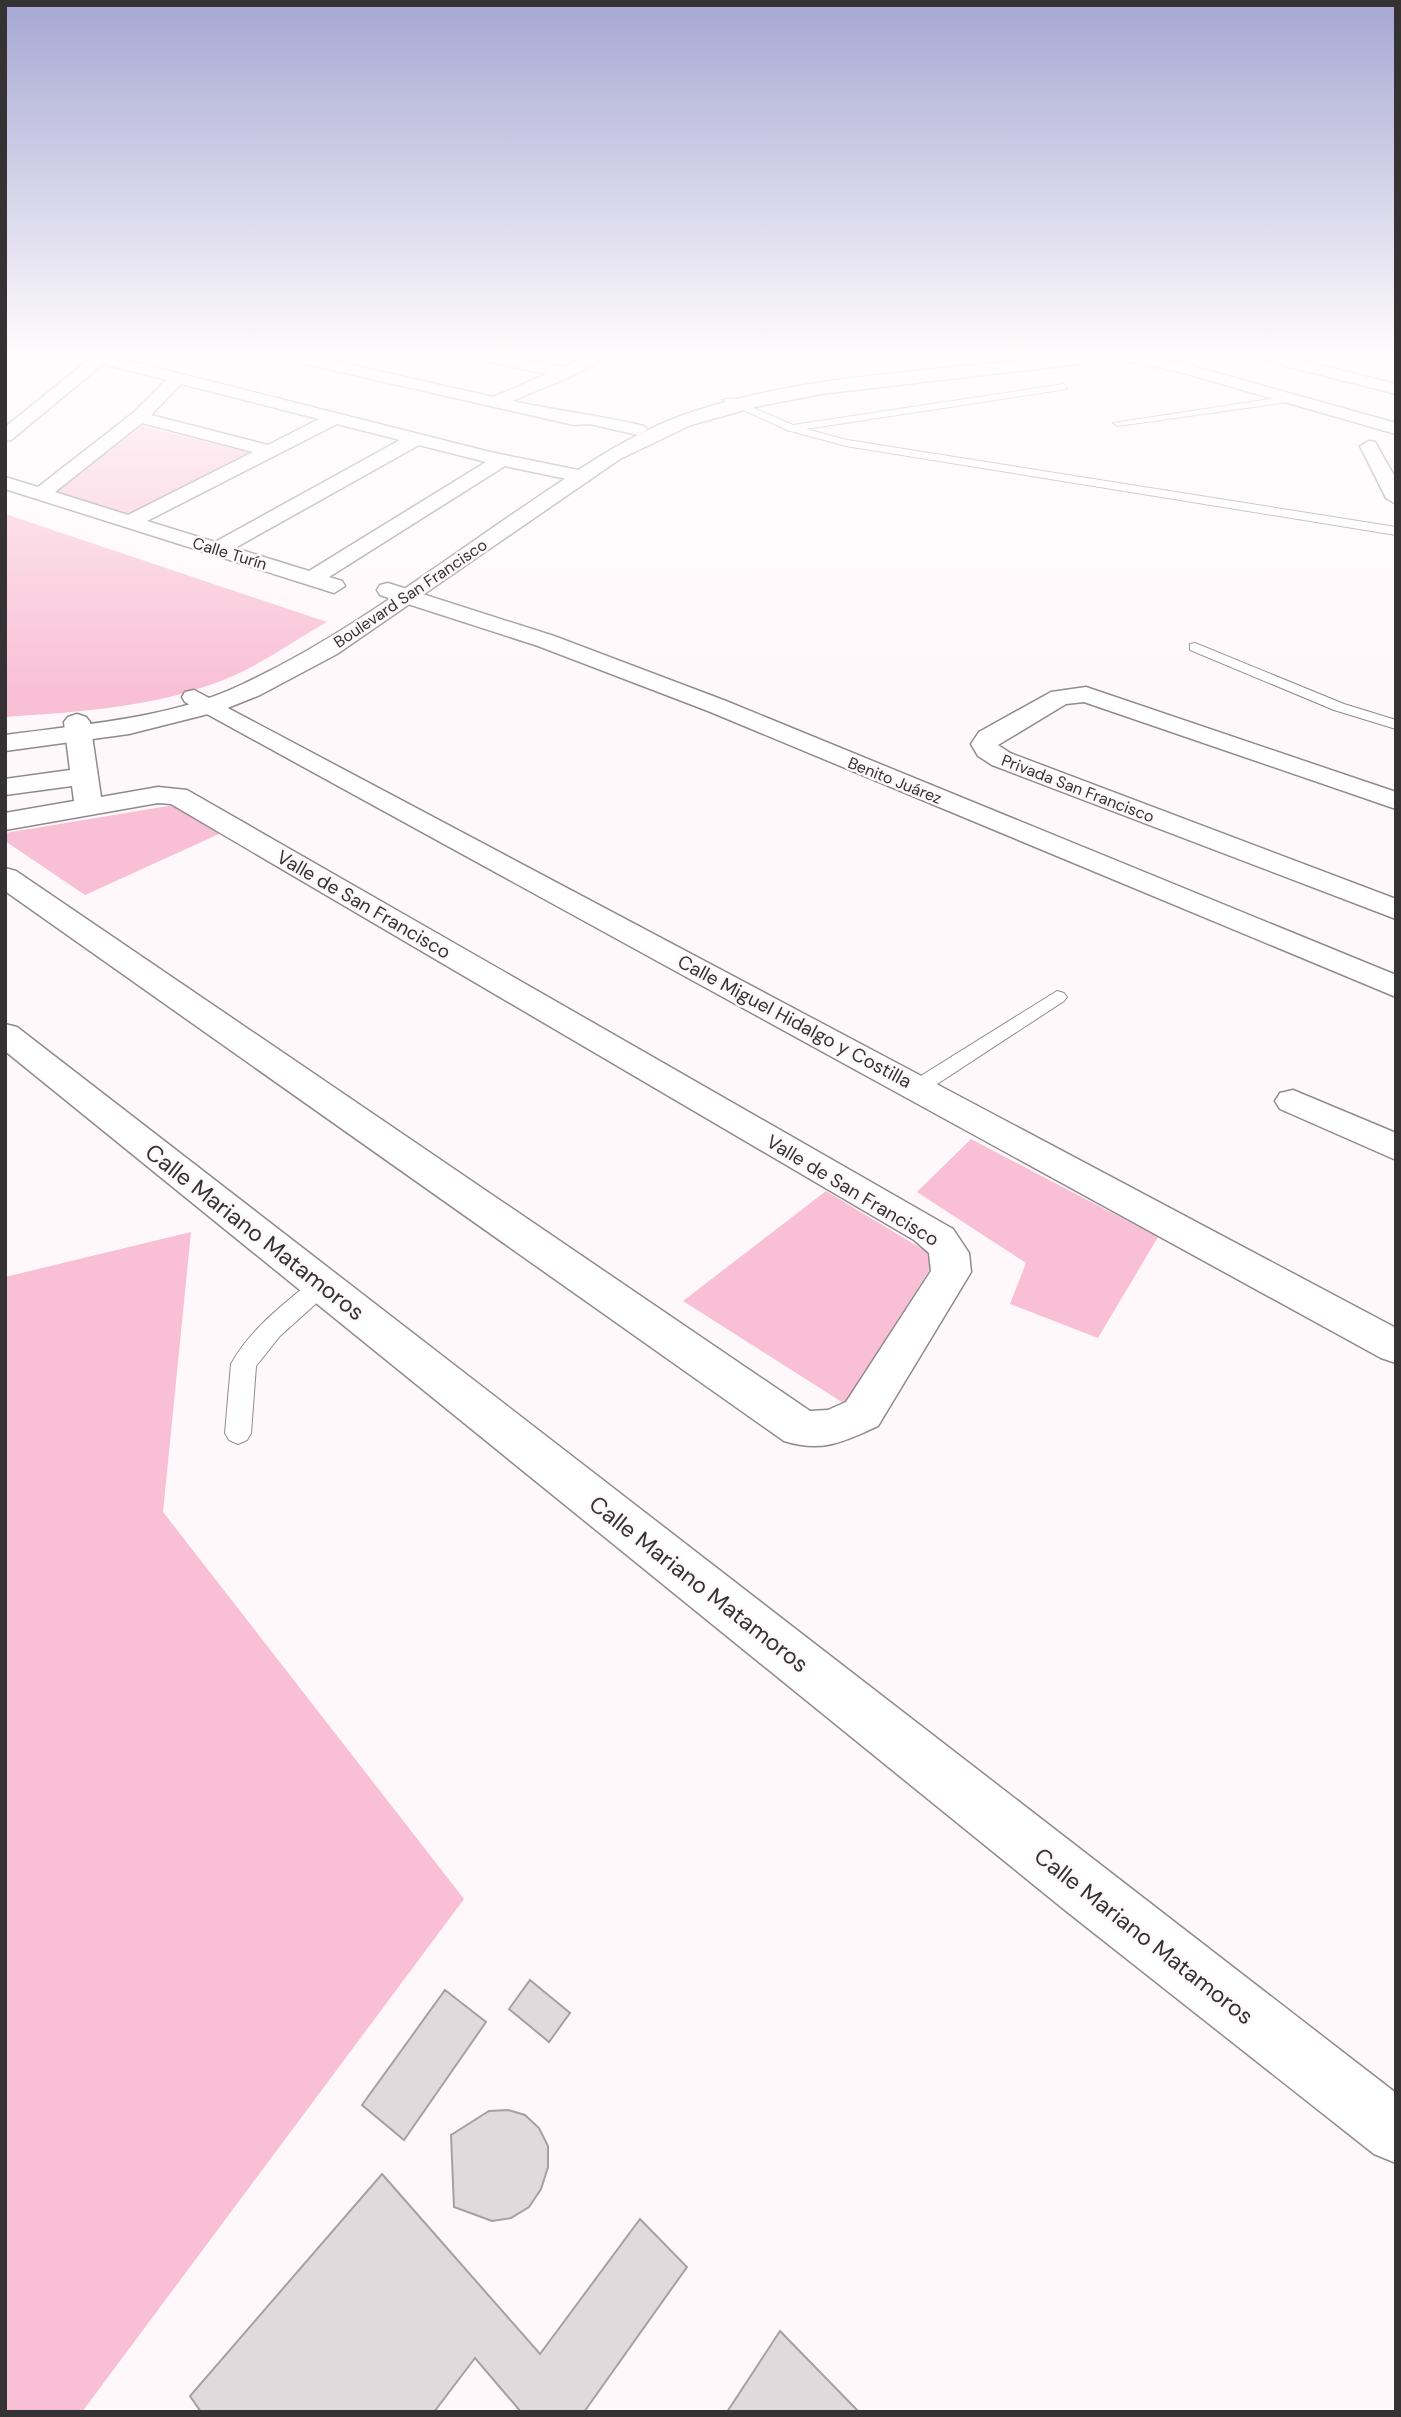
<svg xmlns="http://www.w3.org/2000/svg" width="1401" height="2417" viewBox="0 0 1401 2417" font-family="'DM Sans',sans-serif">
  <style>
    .green { fill: #f9bfd4 }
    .building { fill: #e0dadc; stroke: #a6a0a2; stroke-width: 2 }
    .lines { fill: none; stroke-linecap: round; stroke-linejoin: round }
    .lane-casing { stroke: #908a8c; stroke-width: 2 }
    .street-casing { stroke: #908a8c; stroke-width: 3 }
    .secondary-casing { stroke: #908a8c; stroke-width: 3 }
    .lane { fill: #fff; fill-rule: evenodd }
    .street { fill: #fff; fill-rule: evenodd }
    .secondary { fill: #fff; fill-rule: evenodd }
    .labels { text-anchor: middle; stroke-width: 5; stroke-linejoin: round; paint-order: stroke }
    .far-street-label { font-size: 16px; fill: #343233; stroke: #fff8fa }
    .street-label { font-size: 19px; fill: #343233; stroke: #fff8fa }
    .near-street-label { font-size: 23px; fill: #343233; stroke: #fff8fa }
  </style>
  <rect width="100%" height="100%" fill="#fff8fa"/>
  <path class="green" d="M142,426L251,453L131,515L55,493Z
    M5,514L327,622C295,640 262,664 228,678C159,707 79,712 5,717Z
    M180,804L219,834L85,895L5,841V833Z
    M971,1139L1158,1237L1098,1338L1010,1304L1026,1263L917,1192Z
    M826,1191L937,1258L845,1404L683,1301Z
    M191,1232L163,1512L464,1899L82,2412H5V1277Z"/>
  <path class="building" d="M530,1980L570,2013L549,2042L509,2009Z
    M445,1990L486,2022L404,2140L362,2105Z
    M508,2110L525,2115L539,2128L548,2146V2167L541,2189L529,2207L511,2218L492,2221L454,2207L451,2135L489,2111Z
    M382,2174L540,2354L640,2219L687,2267L584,2412H521L475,2358L434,2412H201L190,2396Z
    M780,2331L859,2412H727Z"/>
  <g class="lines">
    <g class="lane-casing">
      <path id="lane" d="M948,358H959L965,363L957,365Z
        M1064,384L1067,389L806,429L847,440L1396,527V535L846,446L787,430L722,400L731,398L793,425Z
        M1290,396L1294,401L1118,426L1113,423Z
        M1195,643L1344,704L1396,720V729L1334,710L1190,650V644Z
        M1057,991L1064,993L1067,997L1064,1001L925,1092H911L908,1087L911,1082Z
        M322,1276L330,1279L334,1285L330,1291L280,1336L256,1366L251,1433L247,1440L238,1444L229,1440L225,1433L231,1364C250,1329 284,1304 314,1279Z"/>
    </g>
    <g class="street-casing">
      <path id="street" d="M5,358H14L5,363Z
        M91,358H118L490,452L588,472L591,476L581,482L505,466L329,577L342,581L345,586L334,593L5,489V477L38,487L133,413L166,380L103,364L11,440L5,441V427ZM181,384L319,419L268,445L151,415ZM142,423L253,452L128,515L55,492ZM337,424L400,440L215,542L147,521ZM419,445L486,462L309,571L235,548Z
        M293,358H321L493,397L547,374L486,361L484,358H514L563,367L586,358H607L572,376L512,401C557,411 600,415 644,426L647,430L638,435L590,424L574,425L301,363Z
        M1264,358H1290L1396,384V394L1266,361Z
        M1369,441L1375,442L1396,479V504L1386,498L1360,446Z
        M388,583L554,636L726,701L1396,975V997L708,711L538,646L380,595L377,590L380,585Z
        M1086,687L1396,792V809L1084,702L1066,704L998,745L1010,753L1396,899V919L992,765L978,756L971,744L979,732L1051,692Z
        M194,690L1396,1328V1363L1381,1358L185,702L182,697L185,692Z
        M77,714L86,717L90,722L101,797L158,787L187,790L953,1229L969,1253L971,1272L878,1426C843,1442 822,1453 784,1441L5,891V868L16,871L810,1411L828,1410L846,1402L931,1271L929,1253L914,1240L171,804L158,803L5,830V813L74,801L72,786L5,795V779L70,770L64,722L68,717Z
        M5,1024L17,1027L1396,2093V2163L1374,2154L1066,1911L5,1051Z
        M1293,1090L1396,1133V1160L1280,1109L1275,1101L1280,1093Z"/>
    </g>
    <g class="secondary-casing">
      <path id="secondary" d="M1048,358H1095L1087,363L821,394L759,406L691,425L620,459L337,654L260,695L220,711L129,734L5,751V735C85,724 170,719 243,684C344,637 434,567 526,505C575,472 623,438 678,417C789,376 930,371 1048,358Z
        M1125,358H1156L1189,365L1396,423V434L1180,372L1127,361Z"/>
    </g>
    <use href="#lane" class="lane"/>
    <use href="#street" class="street"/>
    <use href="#secondary" class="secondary"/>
  </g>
  <linearGradient id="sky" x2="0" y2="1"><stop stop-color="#a6a7d3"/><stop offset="0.51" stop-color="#fffcfd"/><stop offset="1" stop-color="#fffcfd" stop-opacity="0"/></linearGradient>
  <rect width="1401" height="696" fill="url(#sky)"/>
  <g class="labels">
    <g class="far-street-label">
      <text transform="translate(230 553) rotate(17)" y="6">Calle Turín</text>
      <text transform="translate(410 593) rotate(-34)" y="6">Boulevard San Francisco</text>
      <text transform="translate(895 780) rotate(22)" y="6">Benito Juárez</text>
      <text transform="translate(1078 788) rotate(21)" y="6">Privada San Francisco</text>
    </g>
    <g class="street-label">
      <text transform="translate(364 904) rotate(30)" y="7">Valle de San Francisco</text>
      <text transform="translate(795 1021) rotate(28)" y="7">Calle Miguel Hidalgo y Costilla</text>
      <text transform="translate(853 1190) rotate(31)" y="7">Valle de San Francisco</text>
    </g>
    <g class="near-street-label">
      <text transform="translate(255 1232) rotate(38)" y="8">Calle Mariano Matamoros</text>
      <text transform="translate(699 1584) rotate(38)" y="8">Calle Mariano Matamoros</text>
      <text transform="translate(1144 1936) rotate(38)" y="8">Calle Mariano Matamoros</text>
    </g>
  </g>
  <rect width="1401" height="2417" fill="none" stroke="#343233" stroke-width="14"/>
</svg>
